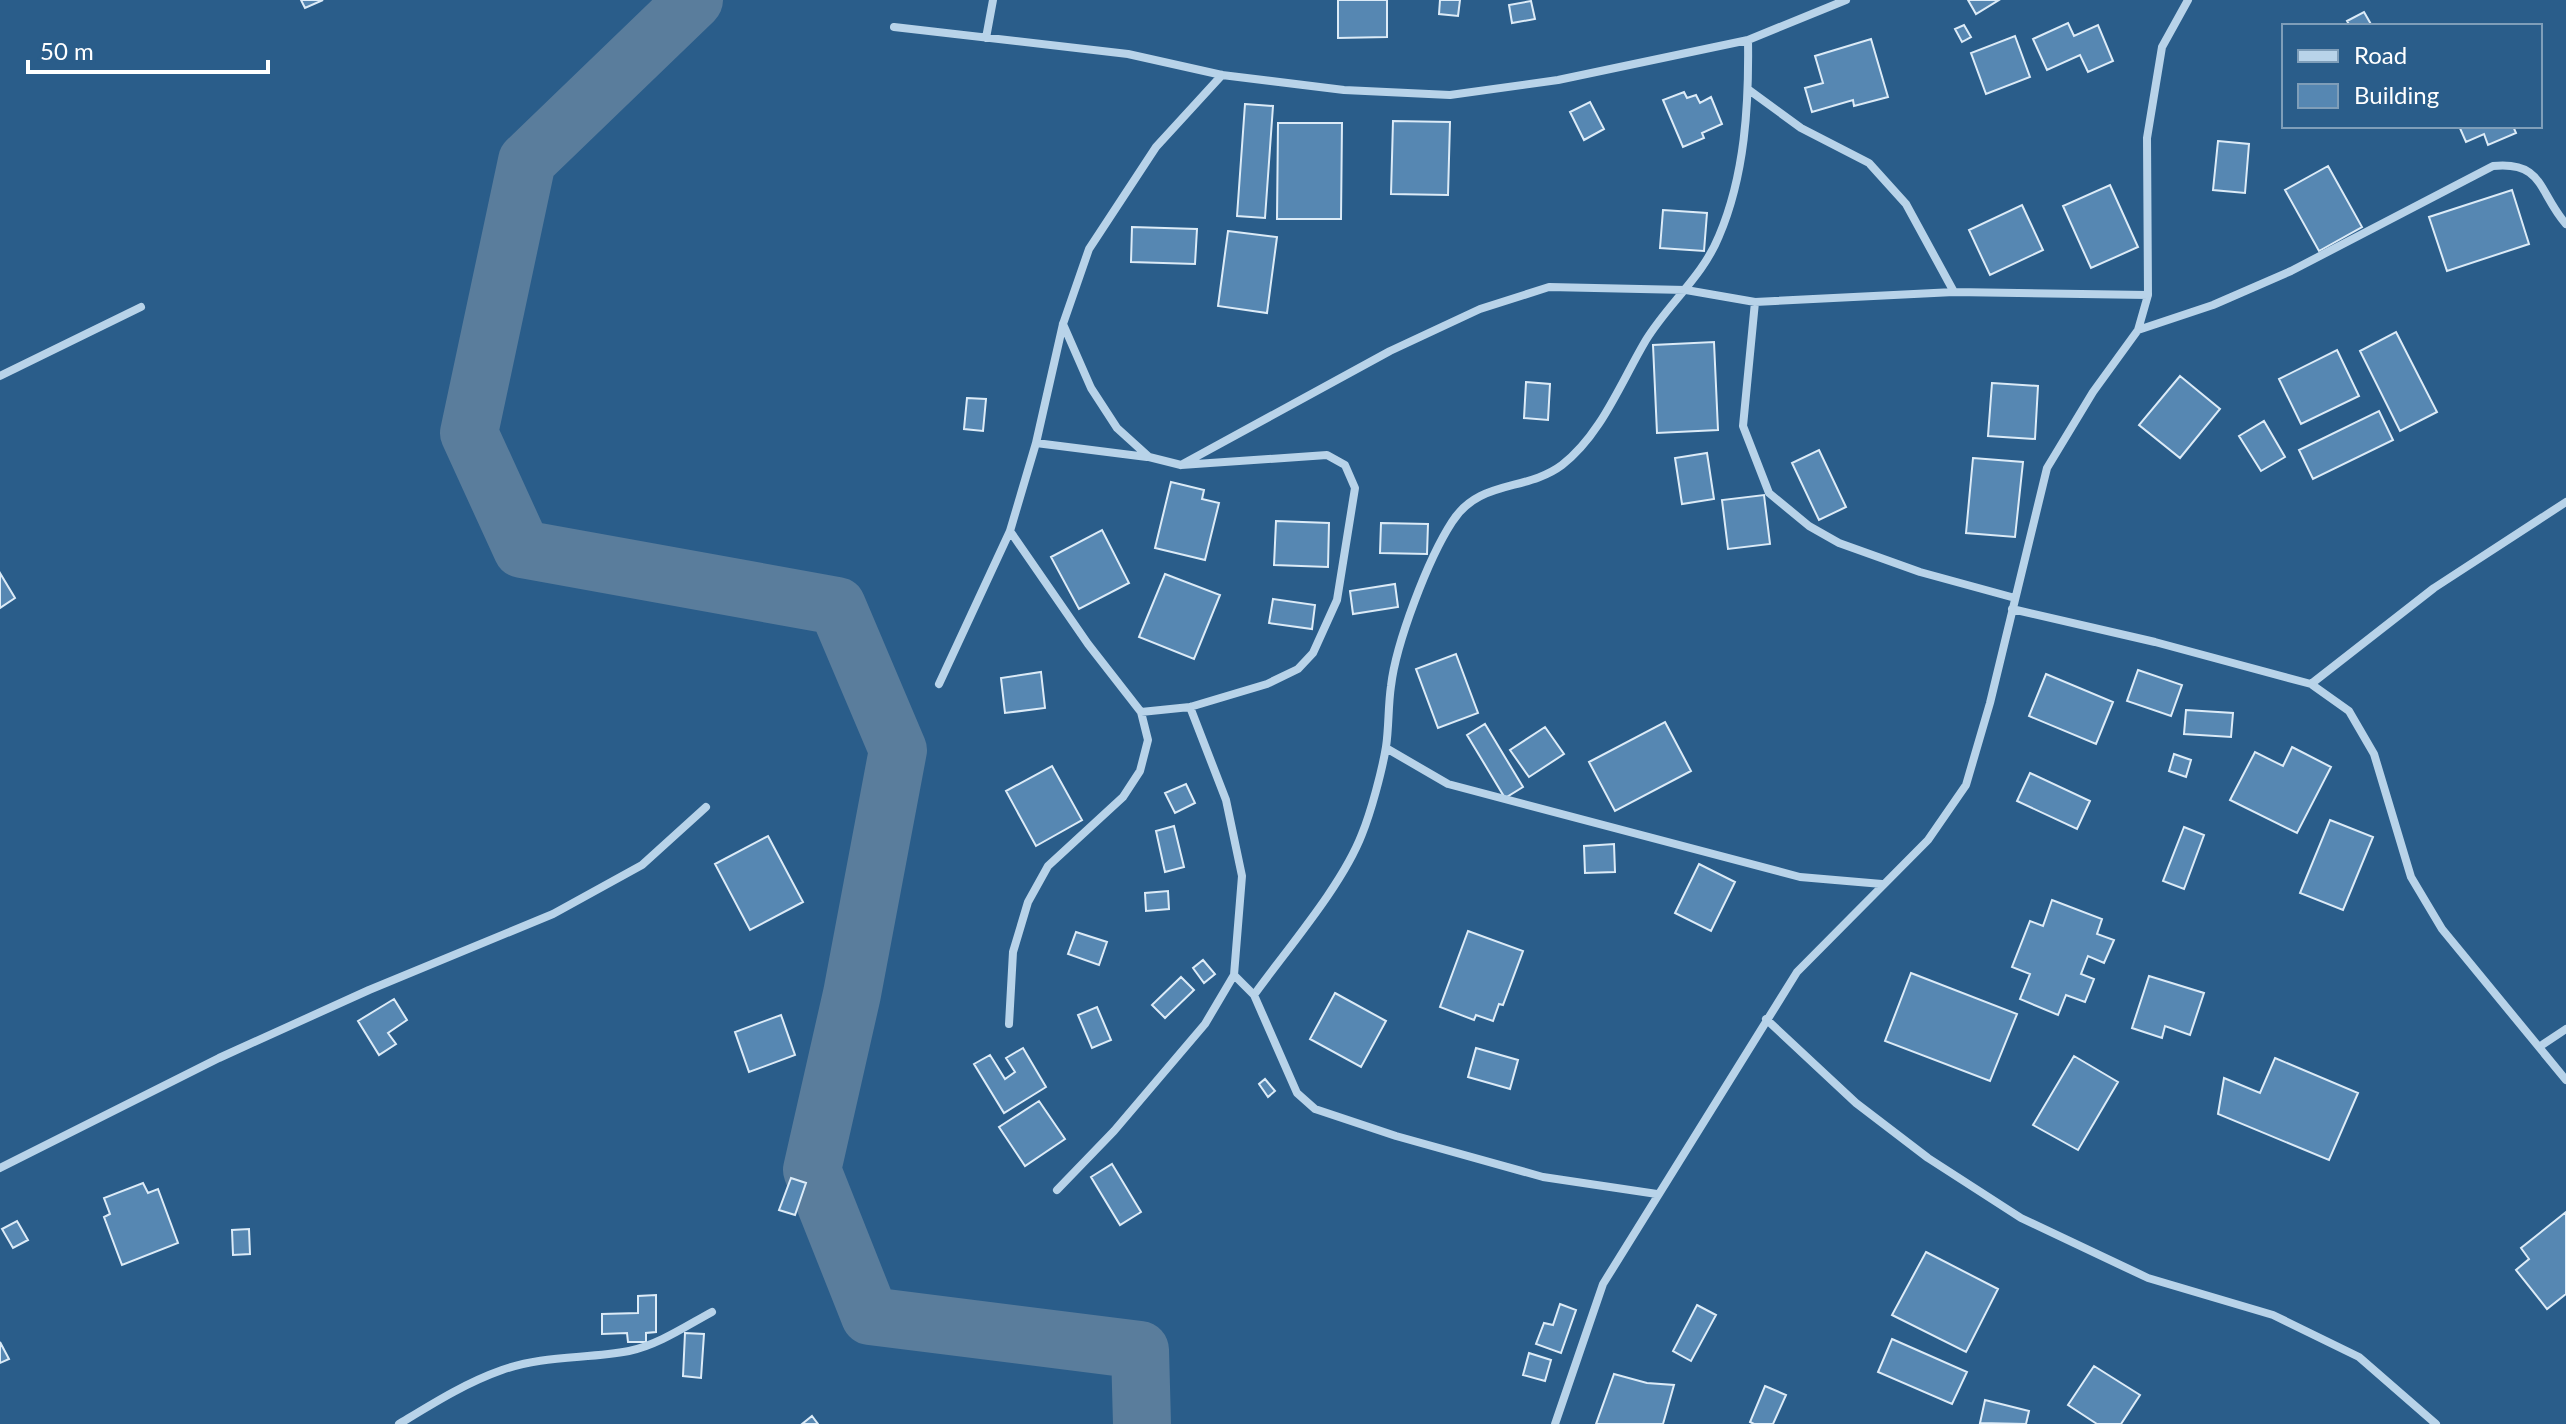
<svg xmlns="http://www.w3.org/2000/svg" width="2566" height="1424" viewBox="0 0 2566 1424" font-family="Lato,sans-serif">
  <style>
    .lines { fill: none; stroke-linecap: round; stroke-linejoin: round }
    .river { stroke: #5a7d9c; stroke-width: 58 }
    .building { fill: #5687b2; stroke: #dcebf7; stroke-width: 2 }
    .minor { stroke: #b8d3e9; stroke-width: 8 }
  </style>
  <rect width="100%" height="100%" fill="#2a5d8a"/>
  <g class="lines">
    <path class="river" d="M694,0L527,161L469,433L522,549L837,606L898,750L852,994L812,1170L870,1316L1140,1350L1142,1424"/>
  </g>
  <path class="building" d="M301,0H323L305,8Z
    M1338,0H1387V37L1338,38Z
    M1440,0H1460L1458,16L1439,14Z
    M1968,0H1999L1976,14Z
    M1531,1L1535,19L1512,23L1509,5Z
    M2364,12L2372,26H2350L2347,21Z
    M2068,23L2074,36L2098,25L2113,61L2088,72L2080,55L2047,70L2033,39Z
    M1964,25L1971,37L1962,42L1955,29Z
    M2015,36L2030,77L1986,94L1971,53Z
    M1871,39L1888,97L1854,106L1853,100L1812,112L1805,88L1823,83L1815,56Z
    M1684,92L1687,98L1696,95L1700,103L1711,97L1722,124L1702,133L1704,138L1683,147L1663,100Z
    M1590,102L1604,129L1584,140L1570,112Z
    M1245,104L1273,106L1265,218L1237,216Z
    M1393,121L1450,122L1448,195L1391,194Z
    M1278,123H1342L1341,219H1277Z
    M2459,126H2513L2516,133L2488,145L2484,134L2466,142Z
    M2218,141L2249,144L2245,193L2213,190Z
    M2328,166L2362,227L2319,251L2285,190Z
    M2110,185L2138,247L2091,268L2063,206Z
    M2512,190L2529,244L2447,271L2429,217Z
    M2022,205L2043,250L1990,275L1969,230Z
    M1663,210L1707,213L1704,251L1660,248Z
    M1132,227L1197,229L1195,264L1131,262Z
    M1228,231L1277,237L1267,313L1218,306Z
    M2396,332L2437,412L2400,431L2360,351Z
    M1714,342L1718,430L1657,433L1653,345Z
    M2337,350L2359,396L2301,424L2279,379Z
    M2180,376L2220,409L2180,458L2139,425Z
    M1526,382L1550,384L1548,420L1524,418Z
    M1992,383L2038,386L2035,439L1988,436Z
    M967,398L986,399L983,431L964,429Z
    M2379,411L2393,440L2313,479L2299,450Z
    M2264,421L2285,457L2261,471L2239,436Z
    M1819,450L1846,507L1819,520L1792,463Z
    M1707,453L1714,499L1682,504L1675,458Z
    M1973,458L2023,462L2015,537L1966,533Z
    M1171,482L1204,490L1202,499L1219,503L1205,560L1155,548Z
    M1764,495L1770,544L1728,549L1722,500Z
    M1276,521L1329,523L1328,567L1274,565Z
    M1381,523L1428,524L1427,554L1380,553Z
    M1102,530L1129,583L1079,609L1051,557Z
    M0,573L15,598L0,608Z
    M1165,574L1220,595L1194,659L1139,637Z
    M1395,584L1398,607L1353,614L1350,591Z
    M1273,599L1315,605L1312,629L1269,623Z
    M1456,654L1478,713L1438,728L1416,669Z
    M2138,670L2182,685L2171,716L2127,701Z
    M1041,672L1045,708L1005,713L1001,678Z
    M2046,674L2113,702L2096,744L2029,716Z
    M2186,710L2233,713L2231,737L2184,734Z
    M1665,722L1691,771L1615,811L1589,762Z
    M1485,724L1523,787L1505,798L1467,735Z
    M1545,727L1564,754L1529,777L1510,750Z
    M2292,747L2331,767L2297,833L2230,800L2255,752L2283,766Z
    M2174,754L2191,760L2186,777L2169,771Z
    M1052,766L1082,820L1036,846L1006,791Z
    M2030,773L2090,801L2077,829L2017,801Z
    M1186,784L1195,803L1175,813L1165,793Z
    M2330,820L2373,837L2343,910L2300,893Z
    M1174,826L1184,867L1165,872L1156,831Z
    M2184,827L2204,835L2184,889L2163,881Z
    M768,836L803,902L750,930L715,864Z
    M1614,844L1615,872L1585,873L1584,846Z
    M1699,864L1735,882L1711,931L1675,913Z
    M1168,891L1169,909L1146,911L1145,893Z
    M2052,900L2102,919L2097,934L2114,940L2104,963L2088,956L2081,974L2094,979L2085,1002L2066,995L2058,1015L2020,999L2030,974L2012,967L2030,921L2043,926Z
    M1468,931L1523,951L1503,1005L1499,1004L1493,1021L1476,1015L1474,1020L1440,1007Z
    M1076,932L1107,942L1099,965L1068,954Z
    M1203,960L1215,974L1204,983L1193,968Z
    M1911,973L2017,1014L1990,1081L1885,1041Z
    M2149,976L2204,993L2190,1035L2165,1026L2162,1038L2132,1028Z
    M1181,977L1194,990L1165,1018L1152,1005Z
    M1335,993L1386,1021L1361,1067L1310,1039Z
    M394,999L407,1020L388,1033L396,1044L379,1055L358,1021Z
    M1097,1007L1111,1040L1092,1048L1078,1015Z
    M781,1015L795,1055L749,1072L735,1032Z
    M1023,1048L1046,1087L1004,1113L974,1064L990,1055L1005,1079L1015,1072L1006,1058Z
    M1476,1048L1518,1060L1510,1089L1468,1077Z
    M2074,1056L2118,1082L2078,1150L2033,1125Z
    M2275,1058L2358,1093L2329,1160L2218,1114L2224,1078L2260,1093Z
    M1265,1079L1275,1091L1268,1097L1259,1084Z
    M1039,1101L1065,1139L1025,1166L999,1127Z
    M1112,1164L1141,1212L1120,1225L1091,1177Z
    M791,1178L806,1183L795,1215L779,1210Z
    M143,1183L148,1193L158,1189L178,1243L122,1265L104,1217L110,1214L104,1198Z
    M2566,1212V1294L2547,1309L2516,1270L2529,1259L2521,1248Z
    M17,1221L28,1240L13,1248L2,1229Z
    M249,1229L250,1254L233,1255L232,1230Z
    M1926,1252L1998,1289L1966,1352L1892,1315Z
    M656,1295V1332L646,1333V1342H628L627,1333L602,1334V1314L638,1313V1296Z
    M1560,1304L1576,1310L1561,1353L1536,1344L1544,1323L1553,1325Z
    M1697,1305L1716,1315L1691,1361L1673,1351Z
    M685,1333L704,1334L701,1378L683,1376Z
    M1892,1339L1967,1372L1952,1404L1878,1372Z
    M0,1342L9,1359L0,1363Z
    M1529,1353L1551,1360L1545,1381L1523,1375Z
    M2094,1366L2140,1395L2121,1424H2097L2068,1405Z
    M1614,1374L1647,1383L1674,1385L1663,1424H1596Z
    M1765,1386L1786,1395L1773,1424H1754L1750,1422Z
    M1985,1400L2029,1411L2026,1424L1980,1423Z
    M812,1416L818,1424H802Z"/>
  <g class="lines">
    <path class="minor" d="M894,27L1128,54L1222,75L1344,90L1450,95L1558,80L1748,40L1846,0
      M986,38L993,0
      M1749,90L1801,128L1869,163L1906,204L1954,292
      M1755,302L1743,426L1769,493L1809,526L1839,543L1920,572L2015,598
      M1063,324L1091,388L1117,428L1149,457L1181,465L1327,455L1345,465L1355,488L1337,600L1313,653L1298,669L1267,684L1190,707L1141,712
      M2138,330L2213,305L2291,271L2493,166C2544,161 2538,192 2566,224
      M0,376L141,307
      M1036,443L1147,457
      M1181,465L1390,351L1480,309L1549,287L1686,290L1755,302L1954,292L2148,295
      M2012,609L2155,642L2311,684L2349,711L2374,754L2411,877L2442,929L2566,1080
      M939,684L1010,531L1036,443L1063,324L1089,249L1156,147L1222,75
      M2311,684L2434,588L2566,502
      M1386,748L1448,784L1800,877L1882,884
      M1234,975L1254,995L1297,1093L1315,1109L1396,1136L1543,1177L1657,1194
      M1254,995C1287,949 1342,886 1362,834C1371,812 1382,771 1386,747C1389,727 1388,706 1391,686C1396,643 1428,559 1452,522C1479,479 1526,492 1562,465C1601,435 1621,382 1646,340C1668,304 1703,276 1719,236C1745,175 1749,105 1748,40
      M1766,1019L1856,1103L1928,1158L2021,1218L2148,1278L2273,1315L2359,1357L2436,1424
      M1009,1024L1013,952L1028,902L1048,866L1123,797L1140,771L1148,740L1141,712L1088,644L1010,531
      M2539,1047L2566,1029
      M0,1168L219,1058L369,990L553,914L642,865L706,807
      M1057,1190L1114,1131L1205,1024L1234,975L1242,876L1226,800L1190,707
      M399,1424C432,1404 465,1383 502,1370C543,1355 587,1359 629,1351C658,1345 686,1326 712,1312
      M1555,1424L1603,1284L1797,972L1928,840L1966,785L1990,703L2047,468L2093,392L2138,330L2148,295L2147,138L2162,47L2188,0"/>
  </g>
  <rect x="2282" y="24" width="260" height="104" fill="#2a5d8a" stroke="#7f9eb9" stroke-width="2"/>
  <rect x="2298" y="50" width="40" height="12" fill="#b8d3e9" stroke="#7f9eb9" stroke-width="2"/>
  <text x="2354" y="64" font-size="24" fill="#ffffff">Road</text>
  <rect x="2298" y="84" width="40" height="24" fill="#5687b2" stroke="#7f9eb9" stroke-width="2"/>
  <text x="2354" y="104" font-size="24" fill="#ffffff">Building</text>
  <path d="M28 60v12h240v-12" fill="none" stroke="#ffffff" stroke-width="4"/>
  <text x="40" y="60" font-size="24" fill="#ffffff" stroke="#2a5d8a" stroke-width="6" paint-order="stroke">50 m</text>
</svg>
